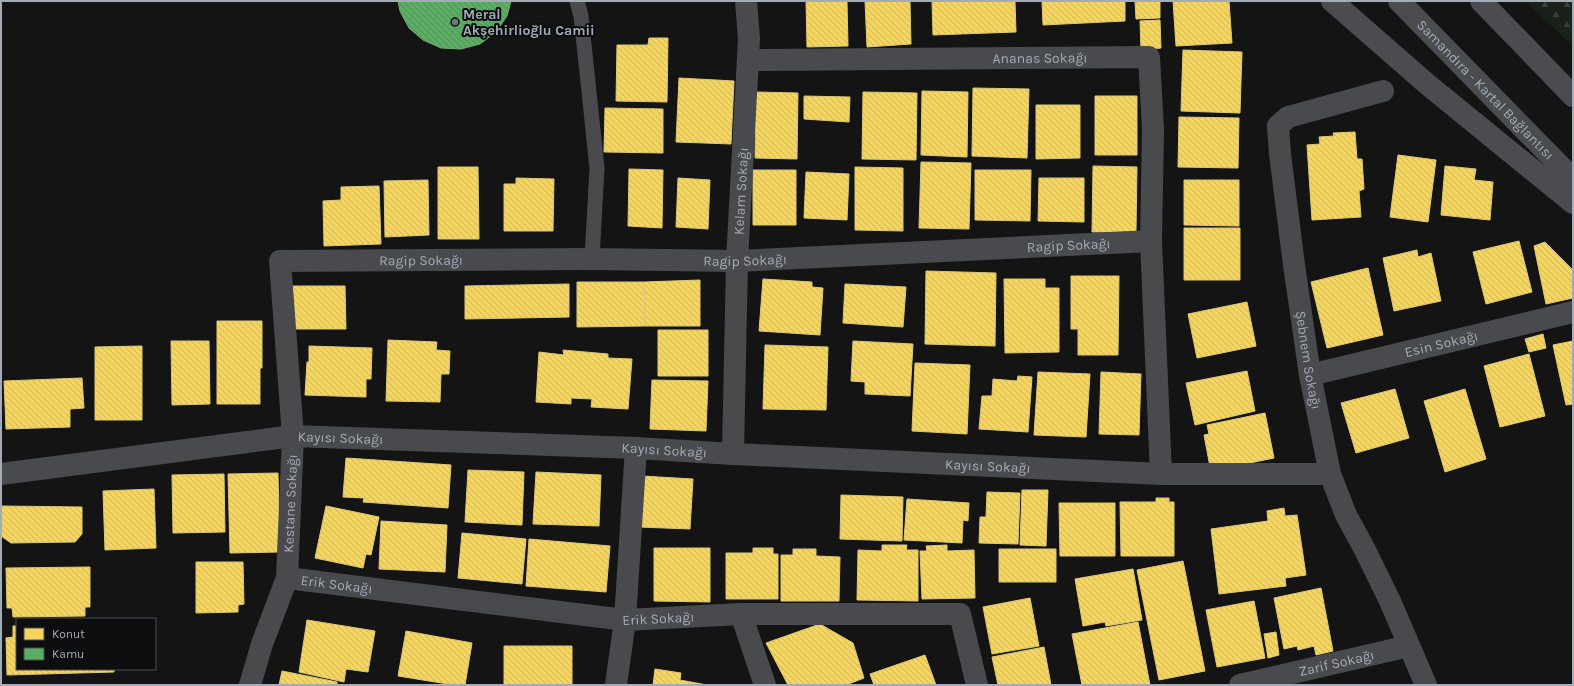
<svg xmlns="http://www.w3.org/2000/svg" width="1574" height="686" viewBox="0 0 1574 686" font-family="Karla,sans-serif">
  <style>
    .forest { fill: url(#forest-firs) }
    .homes { fill: url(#homes-back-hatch); stroke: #ddc977 }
    .public { fill: url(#public-back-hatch); stroke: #70ad7b }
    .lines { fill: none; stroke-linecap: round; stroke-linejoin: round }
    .service { stroke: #484a4d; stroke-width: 15 }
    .minor { stroke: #484a4d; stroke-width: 22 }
    .motorway { stroke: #4a4c4f; stroke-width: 22 }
    .poi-dot { fill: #71777e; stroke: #0e0e10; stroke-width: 1.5 }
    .labels { text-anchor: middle; stroke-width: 4; stroke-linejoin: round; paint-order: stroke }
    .poi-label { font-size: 14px; font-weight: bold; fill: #a3acb7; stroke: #0e0e10; text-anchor: start }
    .street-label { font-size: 14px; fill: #a3acb7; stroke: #0e0e10 }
  </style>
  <defs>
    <pattern id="forest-firs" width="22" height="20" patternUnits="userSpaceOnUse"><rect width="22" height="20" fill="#1a211a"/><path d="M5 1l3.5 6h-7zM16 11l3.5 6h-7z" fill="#383f39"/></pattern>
    <pattern id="homes-back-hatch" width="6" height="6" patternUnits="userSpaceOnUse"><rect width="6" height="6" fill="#f6d55c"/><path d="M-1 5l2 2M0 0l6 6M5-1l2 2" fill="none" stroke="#cfb555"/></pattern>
    <pattern id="public-back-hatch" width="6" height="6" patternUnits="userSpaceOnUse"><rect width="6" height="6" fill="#5aae61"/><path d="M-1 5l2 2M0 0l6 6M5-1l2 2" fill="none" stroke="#509056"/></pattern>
  </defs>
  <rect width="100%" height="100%" fill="#141414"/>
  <path class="forest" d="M1525,1H1573V46Z"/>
  <path class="homes" d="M806,1H847L848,46L807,47Z
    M865,1H910L911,44L867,47Z
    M932,1H1015L1016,32L933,35Z
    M1042,1H1125V21L1043,25Z
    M1135,1H1160V18L1136,19Z
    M1173,1H1229L1232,43L1176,46Z
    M1160,20L1161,48L1141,50L1140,21Z
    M649,38H668L667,102L616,101L617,45H648Z
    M1183,50L1242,52L1240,113L1181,111Z
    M679,78L734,81L731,144L676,142Z
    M973,88L1029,89L1027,158L972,156Z
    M922,91L968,92L967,157L921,155Z
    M756,92L798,93L797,159L755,158Z
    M863,92L917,93L916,160L862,159Z
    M804,96L850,97L849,122L804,119Z
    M1095,96H1137V155H1095Z
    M1036,105H1080V158L1036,159Z
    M605,108L663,109V153L604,152Z
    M1179,117L1239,118L1238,168L1178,167Z
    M1355,132L1357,159H1362L1364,189L1359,191L1361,217L1312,220L1307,145L1320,144L1319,137L1334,136L1333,133Z
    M1398,155L1436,160L1428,222L1390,217Z
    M921,162L971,163L969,229L919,228Z
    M1093,166L1137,167L1136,232H1092Z
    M1445,166L1476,169L1474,180L1493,182L1490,220L1441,215Z
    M438,167H478L479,239H438Z
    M855,167L903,168V231L855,230Z
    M629,169L663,170L662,228L628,226Z
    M753,170H796V225H753Z
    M975,170H1031L1030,221L975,220Z
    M806,172L849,174L847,220L804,218Z
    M516,178L554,179L553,231H504V184H516Z
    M678,178L710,180L708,229L676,227Z
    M1039,178H1084V222L1038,221Z
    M428,180L429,235L385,237L384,181Z
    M1184,180H1239V226L1184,225Z
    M379,186L381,244L324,246L323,201L341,200V187Z
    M1184,228H1240V280H1184Z
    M1519,241L1532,292L1486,304L1473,252Z
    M1545,242L1573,270V298L1546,304L1534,246Z
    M1417,250L1418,257L1431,253L1441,301L1394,311L1383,258Z
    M1368,268L1383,335L1327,348L1311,282Z
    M926,271L996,273L995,346L925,344Z
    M1071,276H1119L1118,355H1078V329H1071Z
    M763,279L812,282V287L823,288L820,335L759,331Z
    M1004,279H1045V288H1059V352L1005,353Z
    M700,280V326H645L644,282Z
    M577,282H644L645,326L577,327Z
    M569,284V317L465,319V286Z
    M845,284L906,287L903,327L843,323Z
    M291,286H345L346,329H292Z
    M1247,302L1256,346L1197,358L1188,314Z
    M217,321H262V368H260V404H217Z
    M658,330H708V376H658Z
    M1543,334L1546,348L1529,352L1525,339Z
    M388,340L437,342L436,350L450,351L449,374H441L440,402L386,401Z
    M171,341H209L210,404L172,405Z
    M853,341L913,344L910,396L865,394V382L851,381Z
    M1573,341V404L1566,405L1553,345Z
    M765,345L828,347L826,410L763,409Z
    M142,346V420H95V347Z
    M309,346L372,348L371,379H366V397L305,395L307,362H309Z
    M563,350L608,354V358L632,359L628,409L591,407L592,399L571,398V404L536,402L539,352L564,355Z
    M1529,354L1545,416L1500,427L1484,366Z
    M915,363L970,365L967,434L912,431Z
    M1247,371L1255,411L1195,425L1186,383Z
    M1038,372L1090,374L1086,437L1034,435Z
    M1101,372L1141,374L1139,435L1099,434Z
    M1018,376L1032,377L1028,432L979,429L982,396H992L993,379L1017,381Z
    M82,378L84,408L70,409V427L6,429L4,381Z
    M652,380L708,381L706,431L650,429Z
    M1395,389L1409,438L1356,453L1341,403Z
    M1465,389L1486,459L1445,472L1424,401Z
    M1265,413L1274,458L1216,470L1210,467L1204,435L1209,434L1207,425Z
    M346,458L451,465L448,508L363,502L364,498L343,497Z
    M468,470L524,472L522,525L465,522Z
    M536,472L601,475L599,526L533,524Z
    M278,473L280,552L230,553L228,474Z
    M224,474L225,532L173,533L172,475Z
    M642,476L693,479L690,529L639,527Z
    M154,489L156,548L105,550L103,491Z
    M1022,490H1048L1046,546L1020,545Z
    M987,492L1020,493L1018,544L979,543L980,517H986Z
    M841,495L903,497L902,541L840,539Z
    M1156,498H1169V502H1174V556H1121L1120,502H1156Z
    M907,499L969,503L968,521L963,520L962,543L904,540Z
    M1059,503H1115V556H1060Z
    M1,506L82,507V534L75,542L11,543L1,536Z
    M326,506L379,517L371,555L366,554L363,568L315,558Z
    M1284,508L1285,516L1297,515L1306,575L1285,578L1286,586L1219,594L1211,529L1268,521L1267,511Z
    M381,521L447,525L445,572L379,569Z
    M462,533L526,539L522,584L458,578Z
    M529,539L610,546L606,592L526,586Z
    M882,545H907L906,550H918V601L857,600L858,550L882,551Z
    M947,545V551L974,550L975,598L922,599L920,551H927L926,546Z
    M654,548H710V602L654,601Z
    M753,548H773V554H778V599H726V553H753Z
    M793,549H816V556L840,557L839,601H781V555H793Z
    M999,549H1056V582H999Z
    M1183,561L1205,671L1159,680L1137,570Z
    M196,562H243L244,604L238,605V612L196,613Z
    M90,567V607H85V616L13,617L12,608H7L6,568Z
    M1133,569L1142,620L1106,626L1105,622L1083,626L1075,579Z
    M1321,588L1333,651L1316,655L1314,646L1298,650L1297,646L1284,649L1274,598Z
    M1030,598L1039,646L992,654L983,607Z
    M1254,601L1265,658L1217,667L1206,610Z
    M307,620L375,631L368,672L346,669L344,682L299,672Z
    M1138,622L1150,685H1082L1072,634Z
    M820,624L853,643L864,678L846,685H788L766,643Z
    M13,626H17V669H114V672L7,675L6,638L13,637Z
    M406,631L472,643L465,685H454L398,676Z
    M1276,632L1279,655L1268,658L1264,634Z
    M504,646H572V685H504Z
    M1044,647L1051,685H998L992,657Z
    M925,655L936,685H874L870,674Z
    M655,669L681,673L680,680L707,685H653Z
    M282,671L337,682V685H279Z"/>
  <path class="public" d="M398,1H511L507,16L496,32L480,44L461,49L441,48L423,40L409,28L400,11Z"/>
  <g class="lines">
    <path class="service" d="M577,1L581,16L597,168L592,259"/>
    <g class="minor">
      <path id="s1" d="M748,60L1149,57L1153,130L1151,241"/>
      <path id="s2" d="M1383,91L1288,117L1278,126L1280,154L1294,265L1310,375L1330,474L1346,515L1364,548L1390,601L1426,685"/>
      <path id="s3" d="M1310,375L1573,312"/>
      <path id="s4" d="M733,454L737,261L749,39L746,1"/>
      <path id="s5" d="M1,474L293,436L636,448L733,454L1161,474H1330"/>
      <path id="s6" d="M287,578L625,620L741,614H960L977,685"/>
      <path d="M741,614L765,685"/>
      <path id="s7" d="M250,685L262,644L287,578L293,436L280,261L592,259L737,261L1151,241L1161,474"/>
      <path d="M616,685L625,620L636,448"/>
      <path id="s8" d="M1240,685L1409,646"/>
    </g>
    <g class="motorway">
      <path d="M1332,1L1427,84L1573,203"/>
      <path id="s9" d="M1399,1L1573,179"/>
      <path d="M1481,1L1573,96"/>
    </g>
  </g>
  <circle class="poi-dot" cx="455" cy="22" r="4"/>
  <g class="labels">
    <g class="poi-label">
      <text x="463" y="19">Meral<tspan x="463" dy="16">Akşehirlioğlu Camii</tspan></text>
    </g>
    <g class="street-label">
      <text dy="5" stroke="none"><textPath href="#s1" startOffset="292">Ananas Sokağı</textPath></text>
      <text dy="5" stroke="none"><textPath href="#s9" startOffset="124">Samandıra - Kartal Bağlantısı</textPath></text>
      <text dy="5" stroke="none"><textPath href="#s4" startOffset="263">Kelam Sokağı</textPath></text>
      <text dy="5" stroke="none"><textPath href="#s7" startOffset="1220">Ragip Sokağı</textPath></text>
      <text dy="5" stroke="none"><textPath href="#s7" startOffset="572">Ragip Sokağı</textPath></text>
      <text dy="5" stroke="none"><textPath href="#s7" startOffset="896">Ragip Sokağı</textPath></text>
      <text dy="5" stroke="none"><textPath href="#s3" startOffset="135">Esin Sokağı</textPath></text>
      <text dy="5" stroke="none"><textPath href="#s2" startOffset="348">Şebnem Sokağı</textPath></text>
      <text dy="5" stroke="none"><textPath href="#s5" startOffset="342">Kayısı Sokağı</textPath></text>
      <text dy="5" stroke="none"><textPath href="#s5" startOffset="666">Kayısı Sokağı</textPath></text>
      <text dy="5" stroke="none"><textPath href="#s5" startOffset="990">Kayısı Sokağı</textPath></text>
      <text dy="5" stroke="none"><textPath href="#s7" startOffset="188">Kestane Sokağı</textPath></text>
      <text dy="5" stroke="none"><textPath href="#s6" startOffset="50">Erik Sokağı</textPath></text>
      <text dy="5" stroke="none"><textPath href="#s6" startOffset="374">Erik Sokağı</textPath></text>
      <text dy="5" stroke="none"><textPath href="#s8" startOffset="99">Zarif Sokağı</textPath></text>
    </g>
  </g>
  <rect width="1574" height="686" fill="none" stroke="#a3acb7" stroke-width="4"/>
  <rect x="16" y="618" width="140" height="52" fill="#0e0e10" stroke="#4a4d53"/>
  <rect x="24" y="628" width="20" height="12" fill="#f6d55c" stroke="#4a4d53"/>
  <text x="52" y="638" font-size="12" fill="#a3acb7">Konut</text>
  <rect x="24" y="648" width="20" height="12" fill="#5aae61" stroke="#4a4d53"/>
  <text x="52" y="658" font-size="12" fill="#a3acb7">Kamu</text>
</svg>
